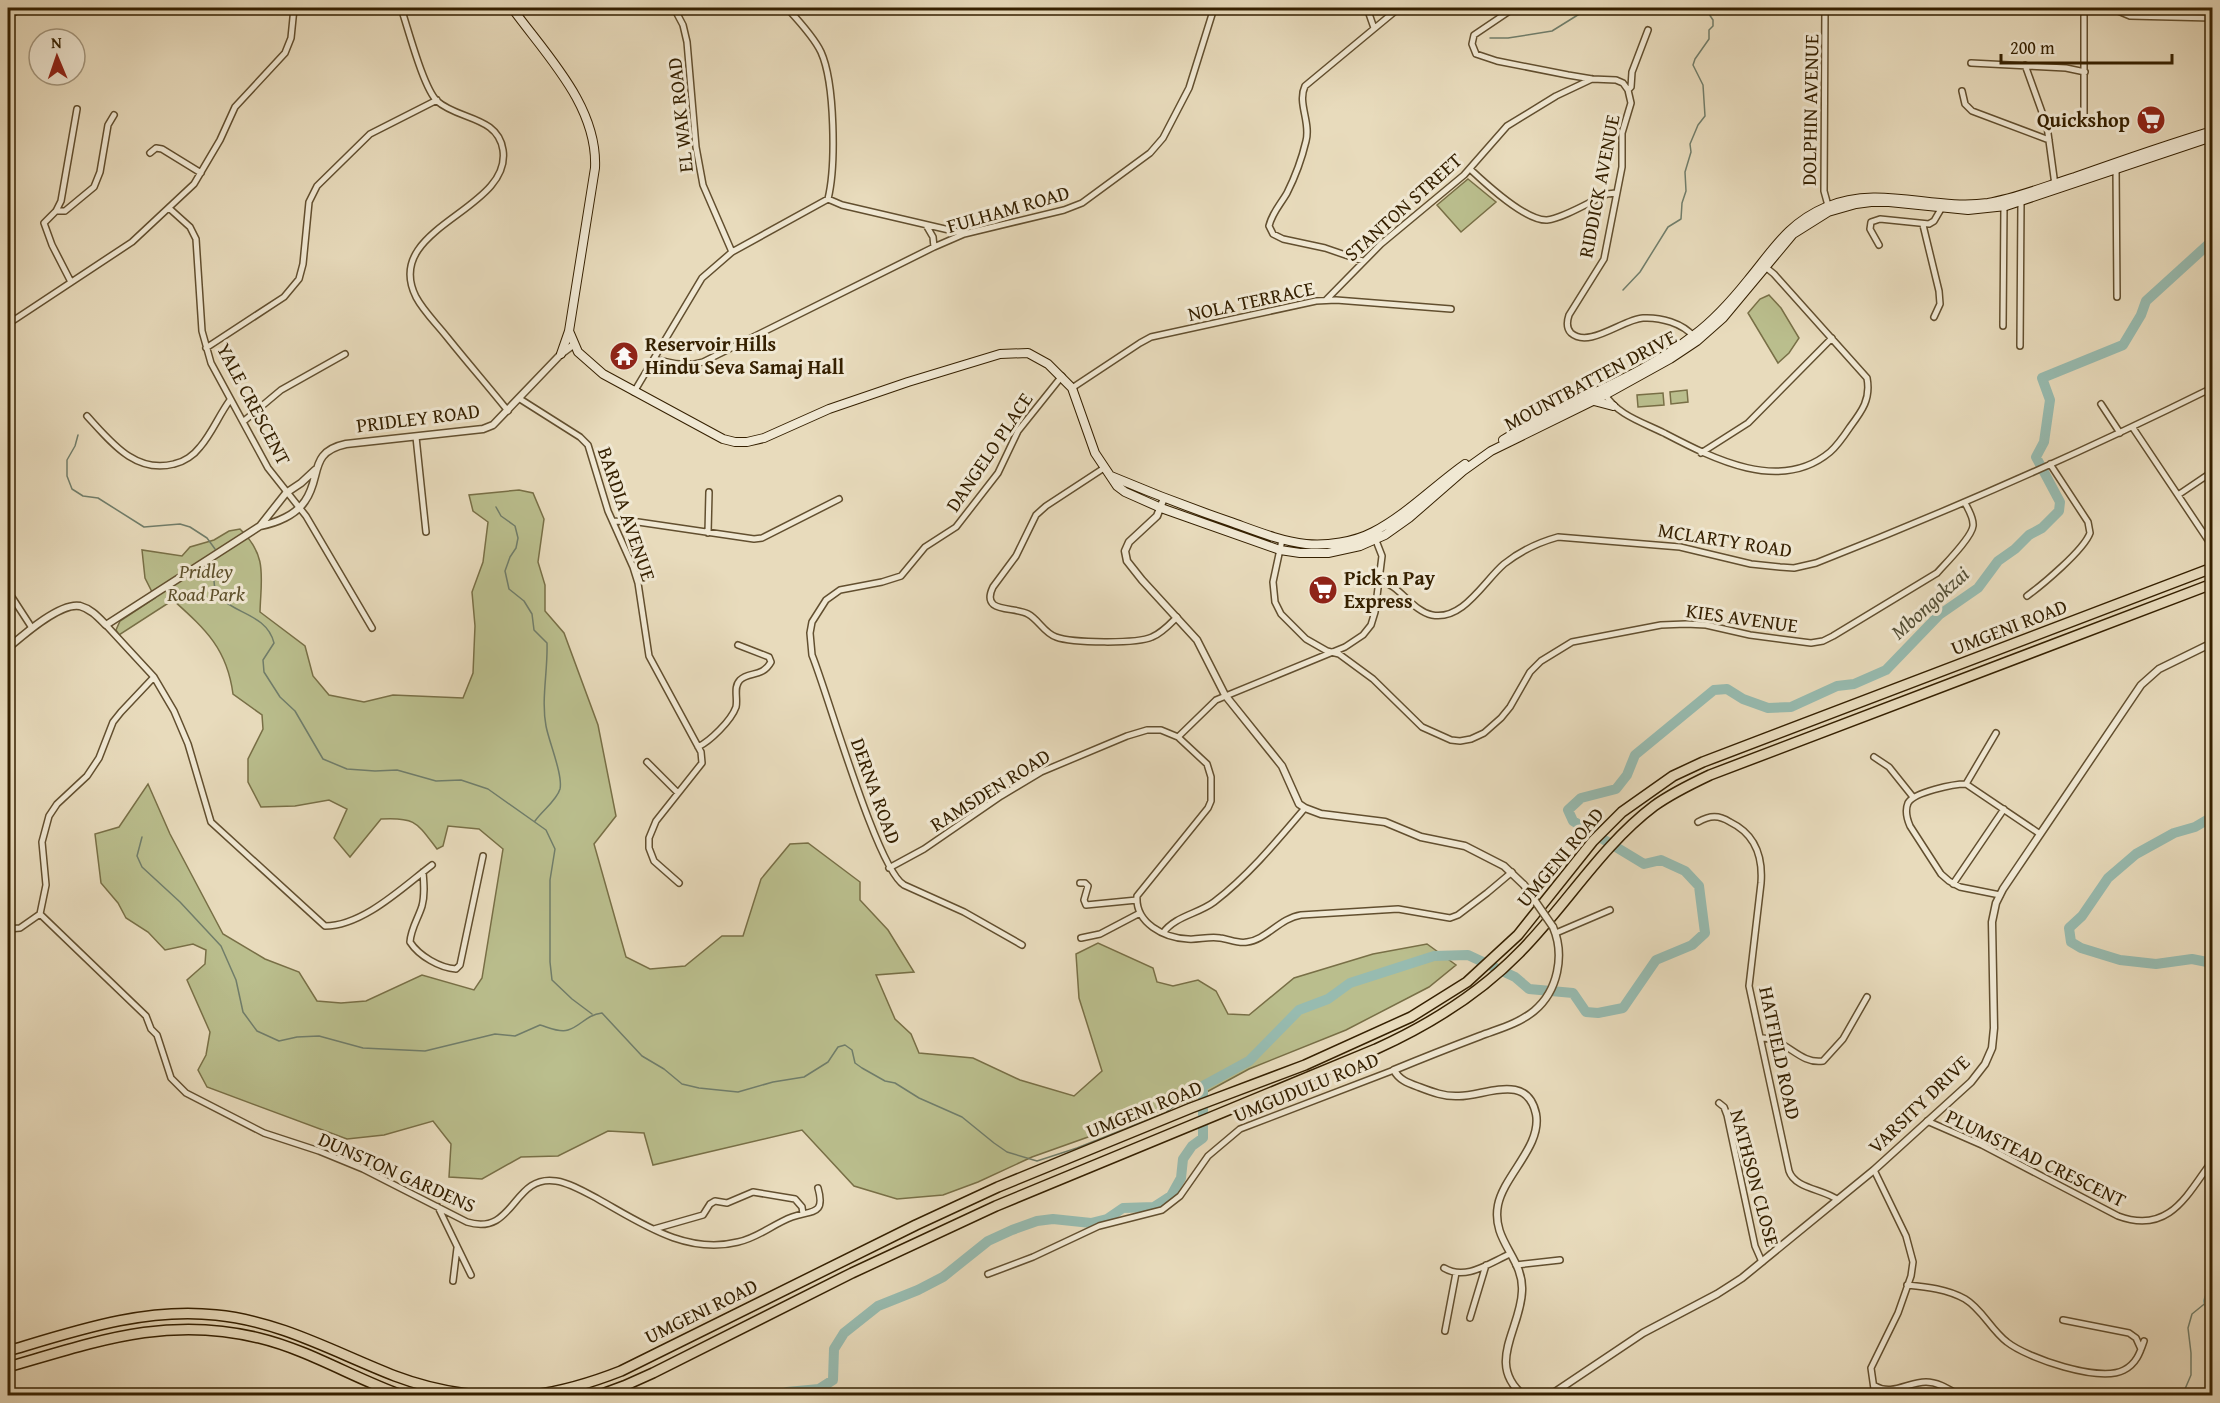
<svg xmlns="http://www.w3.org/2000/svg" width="2220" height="1403" viewBox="0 0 2220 1403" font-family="'Gentium Book Plus',serif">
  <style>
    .green { fill: #babe8d; stroke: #786f46; stroke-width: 1.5 }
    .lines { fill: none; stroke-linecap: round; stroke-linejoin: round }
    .stream { stroke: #707d6a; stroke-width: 1.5 }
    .river { stroke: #97bbb0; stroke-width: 10 }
    .minor-casing { stroke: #624f2f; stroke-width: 8 }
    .tertiary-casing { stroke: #624f2f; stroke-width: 9 }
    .secondary-casing { stroke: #352000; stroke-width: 10 }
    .motorway-casing { stroke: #352000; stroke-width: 12 }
    .minor { stroke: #f0e8d3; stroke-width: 5 }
    .tertiary { stroke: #f0e8d3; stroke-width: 6 }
    .secondary { stroke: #f0e8d3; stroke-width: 8 }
    .motorway { stroke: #e8dbbc; stroke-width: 9 }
    .tertiary-bridge-casing { stroke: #624f2f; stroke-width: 9; stroke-linecap: butt }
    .tertiary-bridge { stroke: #f0e8d3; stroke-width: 6 }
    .labels { text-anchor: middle; stroke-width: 6; stroke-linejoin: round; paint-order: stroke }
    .street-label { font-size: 20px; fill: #352000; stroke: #f0e8d3 }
    .poi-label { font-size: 20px; font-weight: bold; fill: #352000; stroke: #f0e8d3; text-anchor: start }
    .park-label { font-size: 20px; font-style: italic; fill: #5d4f2a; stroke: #f0e8d3 }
    .water-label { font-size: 21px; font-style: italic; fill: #524e35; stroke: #f0e8d3 }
  </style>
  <rect width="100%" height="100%" fill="#e8dbbc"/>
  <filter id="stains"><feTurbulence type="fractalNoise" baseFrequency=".00333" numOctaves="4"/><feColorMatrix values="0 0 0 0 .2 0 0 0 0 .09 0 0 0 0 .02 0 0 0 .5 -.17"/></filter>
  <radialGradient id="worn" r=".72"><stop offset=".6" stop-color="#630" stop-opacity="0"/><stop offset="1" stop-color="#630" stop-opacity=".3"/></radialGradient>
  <path class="green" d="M2129,8H2212V12L2135,11Z
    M1468,179L1496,202L1461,232L1437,205Z
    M1769,295L1781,308L1799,338L1789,353L1778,363L1748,313L1760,299Z
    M1687,390L1688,402L1671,404L1670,392Z
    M1663,393L1664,405L1638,407L1637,395Z
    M519,490L533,493L544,519L538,562L545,585V611L564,633L598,725L616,816L594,844L626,957L650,969L685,966L722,936H743L761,879L790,844L808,843L860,882V900L888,930L914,972L876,975L895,1019L911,1034L919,1053L973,1058L1020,1080L1074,1096L1102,1071L1079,998L1076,954L1098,943L1153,968L1157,982L1173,986L1198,980L1216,991L1228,1014L1249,1015L1294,978L1373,954L1427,944L1456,965L1429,987L1346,1030L1249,1069L1192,1100L1032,1157L978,1182L943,1195L897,1199L854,1186L802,1130L653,1165L644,1133L608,1131L558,1156L521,1157L482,1179L449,1177L451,1144L433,1121L384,1135L347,1139L207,1087L198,1070L206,1055L210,1032L187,980L205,964L206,950L193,944L165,950L148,932L126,918L118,903L101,883L95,834L119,827L148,784L170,834L223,934L265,959L299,972L317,1001L341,1003L366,1001L422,975L474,990L482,978L503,849L479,829L448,826L443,846L437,849C417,823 416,817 381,819L350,857L334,838L347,809L329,800L295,806L261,807L248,782V759L263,729L262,715L233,694C227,648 205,629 173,600L119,635L116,630L120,621L155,598L145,578L142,550L182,556L190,547L214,540L229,531L240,529C268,556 261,577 260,612L305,646L313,676L329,695L364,702L393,695L463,698L473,673L475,626L472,592L483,562L488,522L473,511L469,495Z"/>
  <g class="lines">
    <path class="stream" d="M1490,38H1508L1552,31L1589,8
      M1623,290L1640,272L1668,227L1681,219L1682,203L1686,191L1685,172L1691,152L1690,144L1698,125L1705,116L1703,85L1693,65L1695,59L1709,39V30L1713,26V20L1709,14L1698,8
      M78,435L75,446L67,460V476L72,489L83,496L98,498L144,527L180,524L190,527L207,538L215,549
      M496,507L501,516L515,526L518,538L516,548L510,557L505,571L509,589L524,601L532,614L534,630L547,643C548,671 541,699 546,726C549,742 563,775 560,789C557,800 542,811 535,821
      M214,578C212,615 265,606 274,643L263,660L264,672L280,697L295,711L323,759L347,769L375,771L397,770L436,781L461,780L488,789L546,830L555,849L550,880V962L552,980L572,999L592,1014
      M142,837L137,856L142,867L180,902L221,946L236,980L243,1012L257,1031L279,1041L297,1037L319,1036L363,1048L425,1051L495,1034L515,1036L540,1025C548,1027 559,1033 568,1030C581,1026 586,1015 602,1013L642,1056L664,1069L682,1084L699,1088L738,1092L773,1082L804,1077L828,1062L838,1047L845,1045L852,1050L855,1063L862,1068L885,1081L895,1083L919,1098L962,1117L994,1143L1007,1152L1037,1161L1077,1148L1165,1113L1203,1086
      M2182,1396L2191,1375V1353L2188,1328L2192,1314L2208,1301"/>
    <path class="river" d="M2212,817L2195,827L2174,833L2136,854L2108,878L2082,916L2069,928L2071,942L2081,948L2120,960L2156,964L2192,959L2212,963
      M2212,1291L2208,1301L2212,1313
      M775,1396L787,1392L819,1389L833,1380L834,1349L844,1333L878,1306L918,1290L943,1277L988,1241L1012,1230L1037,1221L1053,1219L1091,1223L1107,1219L1123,1208L1154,1207L1171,1196L1181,1178L1183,1159L1192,1146L1203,1138V1086L1249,1061L1299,1010L1328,999L1350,983L1434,956L1468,955L1515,977L1529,989L1573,993L1586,1012L1598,1013L1623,1008L1656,960L1692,945L1705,933L1699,886L1685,871L1661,860L1644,864L1573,821L1568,810L1581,798L1616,789L1627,775L1635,755L1714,690L1727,689L1743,699L1768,708L1791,707L1837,686L1854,684L1886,670L1939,615L1978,588L1998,561L2015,549L2029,535L2042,528L2059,511L2060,502L2036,457L2044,442L2050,400L2042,378L2123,345L2141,315L2146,301L2212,241"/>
    <g class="minor-casing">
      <path id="minor" d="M401,8C408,28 423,87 437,101C458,120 498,116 503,150C512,211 381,227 416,297C424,312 437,324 447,337C467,362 488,386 508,411
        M674,8L683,25L687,42L696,147L703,185L732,252
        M1367,8L1374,28
        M1514,8L1474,35L1472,44L1476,54L1497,61L1568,75L1592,79L1616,80L1623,83L1628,90L1631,103L1622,133V167L1604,259L1569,315C1567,321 1566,328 1571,333C1589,349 1623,319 1643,318C1660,317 1683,323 1694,337
        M1825,8L1824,191L1829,209
        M2111,8L2130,16L2212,18
        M1971,63L2066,68L2085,72
        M2025,65L2047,126L2055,185
        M1628,90L1631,87L1632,72L1648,30
        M1962,91L1965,104L1972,111L2049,140
        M2084,121V16
        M150,153L156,148L162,149L201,173
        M2116,167L2117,297
        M1470,169C1485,183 1525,221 1547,220C1564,218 1591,201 1607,194L1616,193
        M828,199L842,205L962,233
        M170,209L190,227L196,239L202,331L211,363L268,468L306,516L372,628
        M56,211H65L94,187L100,172L108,125L114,115
        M926,225L933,237L934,247
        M1923,225L1939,291L1940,304L1934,317
        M1879,245L1870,229L1871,222L1880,219L1929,224L1934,221L1941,209
        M1363,261L1325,248L1283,239L1273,234L1269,226C1272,213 1280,205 1287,193C1295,177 1302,158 1306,141C1311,122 1297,103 1305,86L1399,8
        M71,282L52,245L44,223L56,211L61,201L77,109
        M1326,300L1381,244L1464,175L1507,126L1556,96L1592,79
        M8,324L132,242L194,184L220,140L235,107L285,53L291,38L294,8
        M2003,326L2004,206
        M2020,346L2021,201
        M206,348L284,297L299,279L303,264L309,202L317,186L370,134L437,100
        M654,359C671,363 685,367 703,362L934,247L964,234L1064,210L1082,203L1150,153L1163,138L1189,88L1214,8
        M1072,388L1140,343L1151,337L1316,301L1336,300L1451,309
        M634,392L702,278L732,252L828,199C836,166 835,83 821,52C814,37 798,20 787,8
        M1604,393C1617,415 1642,422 1664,433C1712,458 1780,494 1830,452C1838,445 1844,436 1850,427C1862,411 1871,399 1867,378L1774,274L1763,265
        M520,399L580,437L588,445L608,511L633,567L638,583L649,656L701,752L702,763L656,821L649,838V848L654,861L679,883
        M2101,404L2120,433
        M87,416C111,442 135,474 174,464C184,462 194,455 200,447C212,433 219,415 230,400
        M244,421L281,390L345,354
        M2133,428L2212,546
        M416,437L426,532
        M1701,453L1748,423L1832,338
        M1104,468L1046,506L1036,515L1016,556L993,587C980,614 1014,606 1028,614C1039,620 1044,633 1056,637C1072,643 1137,644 1152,637C1162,633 1170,624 1177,617
        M2178,495L2212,472
        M613,521L638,522L754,539L762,538L839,499
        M708,533L709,492
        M1282,540L1273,582L1275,602L1281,614L1306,639L1327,651L1339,654L1373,679L1422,727L1451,740L1460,741L1471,739L1484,733L1501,718L1510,707L1530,672L1541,661L1572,642L1661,625L1686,624L1706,625L1750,635L1811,643L1823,641L1833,636L1937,573C1945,564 1972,537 1973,526C1974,518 1968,509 1965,503
        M1379,580C1400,585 1412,611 1432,615C1463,621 1484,581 1504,564C1519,552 1540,542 1558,537L1680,547L1751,564L1780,567L1794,568L1816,563C1951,510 2083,452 2212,388
        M8,591L32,628
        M2027,596C2042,585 2084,550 2090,533L2088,522L2050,464
        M106,625L154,677L174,711L188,744L211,822L325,926C363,926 403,887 432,865
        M1178,737L1216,700L1345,647L1363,635L1371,625L1375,612L1382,556L1375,538
        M698,747C710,741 731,721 736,707C738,698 733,687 740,680C749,671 762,678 771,662L769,657L738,645
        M1874,757L1889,767L1913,797
        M647,762L678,793
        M1966,784L1996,733
        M1698,822C1710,815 1719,815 1730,822C1755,834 1763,856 1761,883L1749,986L1789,1171C1795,1189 1824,1189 1838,1200
        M889,868L924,849L1001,796L1041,772L1127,736L1147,730H1161L1178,737L1207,764L1211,777V801L1208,808L1137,896C1135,923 1164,938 1188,939C1198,940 1209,936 1220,938C1229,939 1238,944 1247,942C1266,940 1280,918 1301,915L1398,909L1450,918L1458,915L1487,893L1512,872
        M423,872C424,884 425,895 422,906C418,919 411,928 410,942C419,956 440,968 456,969L460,965L483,856
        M1080,883H1085L1088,886L1084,900L1086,905L1137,900
        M1953,884L2004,809
        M2000,895L1960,887L1949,881L1941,874L1910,826C1907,819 1905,810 1908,803C1914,792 1954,784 1966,784L2040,834
        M40,914L146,1016L151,1029L157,1035L171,1078L186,1093L264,1133L319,1151L363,1169L467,1222C515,1237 512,1174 556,1181C570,1183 585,1192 598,1199C641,1223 686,1255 738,1242C758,1238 773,1224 792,1217C811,1210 826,1216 818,1188
        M40,914L46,885L42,842L49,816L57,804L87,776L99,758L113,722L121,712L154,677
        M8,929L20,928L40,914
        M1163,933C1175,916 1198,914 1214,902C1248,876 1277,841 1305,808
        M1556,933L1610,910
        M1081,938L1100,934L1140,913
        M1022,945L964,912L904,885C877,869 828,694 812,655L810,633L812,622L826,600L840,590L882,582L901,576L925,547L956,527L998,473L1018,431L1062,376
        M1761,1038C1784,1036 1799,1065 1823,1061L1843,1039L1867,997
        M1719,1103L1724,1107L1727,1115L1755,1246L1762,1262
        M1927,1121L1982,1145L2118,1216C2169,1235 2187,1195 2212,1161
        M1874,1170L1906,1236L1913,1262L1911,1276L1898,1313L1871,1368L1875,1396
        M438,1207L471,1275
        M654,1229L703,1215L710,1204L715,1201L727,1203L753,1192L795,1199L802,1207L803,1214
        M1516,1265L1560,1260
        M1444,1268C1466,1281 1489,1263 1510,1254
        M988,1274L1033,1257L1099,1226L1162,1210L1180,1196L1208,1156L1240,1129L1394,1070
        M453,1281L457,1248
        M1907,1285C1927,1287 1947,1289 1965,1299C1982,1309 1991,1330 2007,1342C2027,1358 2100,1383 2124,1370C2136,1364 2140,1353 2144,1341
        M1470,1318L1486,1265
        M2063,1320L2129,1333L2136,1338L2141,1349
        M1445,1331L1456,1273
        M1875,1386C1892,1396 1908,1382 1926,1382C1939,1382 1950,1390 1961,1396"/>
    </g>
    <g class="tertiary-casing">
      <path id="tertiary" d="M1164,498L1157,516L1129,542L1125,551L1127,561L1142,580L1197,640L1225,695L1282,766L1299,804L1305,808L1321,814L1385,822L1421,837L1465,846L1504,866L1524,885
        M260,526C276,523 296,515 305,501C322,477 308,452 346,444L483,429L493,425L561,354L573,345
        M8,648C22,636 60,602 80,606C91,609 98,617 106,625L260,526L286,493L301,483L315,470
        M1524,1396C1485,1364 1521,1329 1522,1291C1524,1258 1491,1241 1498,1205C1504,1175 1542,1146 1536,1114C1527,1072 1485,1096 1459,1096C1445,1097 1432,1092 1419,1087C1408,1083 1399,1080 1394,1070C1423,1058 1451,1047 1480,1036C1498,1029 1518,1024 1534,1011C1558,991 1565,955 1553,927
        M1549,1396L1643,1333L1717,1294L1742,1278L1874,1170L1971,1082L1985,1064L1992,1048L1994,1028L1992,922L1996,903L2003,889L2141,685L2159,669L2212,643"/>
    </g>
    <g class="secondary-casing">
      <path id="secondary" d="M512,8C546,55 598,106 595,168L569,331L578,352L603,374L723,439L735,442H747L764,438L829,409L908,382L1000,354L1028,353L1048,364L1072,388L1095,453L1117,486L1125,492L1161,508L1280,550L1300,553H1328L1360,546L1385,535L1409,518L1463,471L1491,451L1605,395L1670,359L1697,341L1723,318L1793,234L1828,212L1856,204L1871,202H1889L1968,210L2006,206L2212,137
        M8,14L21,8
        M561,354L569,331
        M1594,401L1613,406
        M1503,440C1564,402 1637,380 1694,335C1714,320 1732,300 1748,280C1773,250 1788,223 1826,207C1880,184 1933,211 1988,203C2017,198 2046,186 2075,177C2120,161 2166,145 2212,131
        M1111,476C1151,493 1190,508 1231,522C1256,531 1280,541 1306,544C1327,546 1354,542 1373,532C1406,515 1434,486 1465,464"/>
    </g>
    <g class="motorway-casing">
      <path id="motorway" d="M8,1351C75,1331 145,1307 216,1315C280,1321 336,1353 395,1376C437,1392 489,1400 534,1395C563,1391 593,1382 621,1371L916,1225L998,1187L1191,1108L1305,1065L1411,1017L1467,982L1518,935L1593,841L1622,812L1673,776L1703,762L2212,568
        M8,1367C95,1342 167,1315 259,1338C309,1350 355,1379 404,1396
        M597,1396L624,1386L653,1373L852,1273L996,1206L1376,1049C1429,1025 1478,995 1519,953C1566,906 1601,846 1654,806C1672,793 1691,784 1710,775L2212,584"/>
    </g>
    <use href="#minor" class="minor"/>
    <use href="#tertiary" class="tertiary"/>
    <use href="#secondary" class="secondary"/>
    <use href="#motorway" class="motorway"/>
    <g class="tertiary-bridge-casing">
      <path id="tertiary-bridge" d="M1524,885L1553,927"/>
    </g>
    <use href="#tertiary-bridge" class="tertiary-bridge"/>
  </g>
  <defs>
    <g id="supermarket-disc" transform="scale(1.5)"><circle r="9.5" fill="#8f2418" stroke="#f0e8d3"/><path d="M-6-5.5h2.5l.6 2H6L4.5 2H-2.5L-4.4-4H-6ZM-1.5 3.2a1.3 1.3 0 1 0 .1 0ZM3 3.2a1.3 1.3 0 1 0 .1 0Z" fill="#fff"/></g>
    <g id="temple-disc" transform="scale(1.5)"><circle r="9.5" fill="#8f2418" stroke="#f0e8d3"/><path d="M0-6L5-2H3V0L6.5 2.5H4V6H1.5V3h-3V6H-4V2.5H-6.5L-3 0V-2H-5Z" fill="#fff"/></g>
  </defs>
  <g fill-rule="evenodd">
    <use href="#supermarket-disc" x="2151" y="120"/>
    <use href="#temple-disc" x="624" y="356"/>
    <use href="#supermarket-disc" x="1323" y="590"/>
  </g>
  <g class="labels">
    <g class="street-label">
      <text transform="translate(1810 110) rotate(-89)" y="7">DOLPHIN AVENUE</text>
      <text transform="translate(680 115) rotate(-96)" y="7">EL WAK ROAD</text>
      <text transform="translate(1599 186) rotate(-79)" y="7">RIDDICK AVENUE</text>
      <text transform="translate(1403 207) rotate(-42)" y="7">STANTON STREET</text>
      <text transform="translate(1008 209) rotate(-16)" y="7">FULHAM ROAD</text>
      <text transform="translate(1251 301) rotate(-12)" y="7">NOLA TERRACE</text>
      <text transform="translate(1590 380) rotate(-28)" y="7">MOUNTBATTEN DRIVE</text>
      <text transform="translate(254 404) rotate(62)" y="7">YALE CRESCENT</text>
      <text transform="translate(418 418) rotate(-7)" y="7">PRIDLEY ROAD</text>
      <text transform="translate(989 452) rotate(-56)" y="7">DANGELO PLACE</text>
      <text transform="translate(627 514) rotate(71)" y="7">BARDIA AVENUE</text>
      <text transform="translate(1725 540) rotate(9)" y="7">MCLARTY ROAD</text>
      <text transform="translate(1742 618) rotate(8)" y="7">KIES AVENUE</text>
      <text transform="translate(2009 627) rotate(-21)" y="7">UMGENI ROAD</text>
      <text transform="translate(990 790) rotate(-32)" y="7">RAMSDEN ROAD</text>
      <text transform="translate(876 791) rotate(70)" y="7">DERNA ROAD</text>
      <text transform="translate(1560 857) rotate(-50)" y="7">UMGENI ROAD</text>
      <text transform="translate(1780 1053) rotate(78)" y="7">HATFIELD ROAD</text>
      <text transform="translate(1306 1087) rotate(-22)" y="7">UMGUDULU ROAD</text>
      <text transform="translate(1919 1104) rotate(-44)" y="7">VARSITY DRIVE</text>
      <text transform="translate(1144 1109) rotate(-22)" y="7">UMGENI ROAD</text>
      <text transform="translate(2036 1158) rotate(26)" y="7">PLUMSTEAD CRESCENT</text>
      <text transform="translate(397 1172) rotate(24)" y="7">DUNSTON GARDENS</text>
      <text transform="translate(1755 1178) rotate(75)" y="7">NATHSON CLOSE</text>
      <text transform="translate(701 1311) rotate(-26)" y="7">UMGENI ROAD</text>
    </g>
    <g class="poi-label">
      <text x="2130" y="127" text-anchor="end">Quickshop</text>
      <text x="645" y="351">Reservoir Hills<tspan x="645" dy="23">Hindu Seva Samaj Hall</tspan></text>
      <text x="1344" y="585">Pick n Pay<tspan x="1344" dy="23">Express</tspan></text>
    </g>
    <g class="park-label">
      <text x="206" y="578">Pridley<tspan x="206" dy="23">Road Park</tspan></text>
    </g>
    <g class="water-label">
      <text transform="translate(1930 603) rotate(-42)" y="7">Mbongokzai</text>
    </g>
  </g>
  <rect width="2220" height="1403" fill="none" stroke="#e8dbbc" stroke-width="30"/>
  <rect x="9" y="9" width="2202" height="1385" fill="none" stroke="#352000" stroke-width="3"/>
  <rect x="15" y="15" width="2190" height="1373" fill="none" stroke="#352000" stroke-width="1.5"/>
  <g transform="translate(57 57) rotate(358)"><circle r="28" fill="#f0e8d3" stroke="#a5987f" stroke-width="1.5"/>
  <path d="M0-4.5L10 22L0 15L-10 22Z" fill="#8f2418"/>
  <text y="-9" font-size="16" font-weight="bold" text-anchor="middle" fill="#352000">N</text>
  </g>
  <path d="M2001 54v9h171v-9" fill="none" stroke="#352000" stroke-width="3"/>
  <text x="2010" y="54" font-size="18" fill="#352000" stroke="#f0e8d3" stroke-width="4.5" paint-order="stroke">200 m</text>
  <rect width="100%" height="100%" filter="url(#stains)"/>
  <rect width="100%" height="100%" fill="url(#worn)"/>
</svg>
